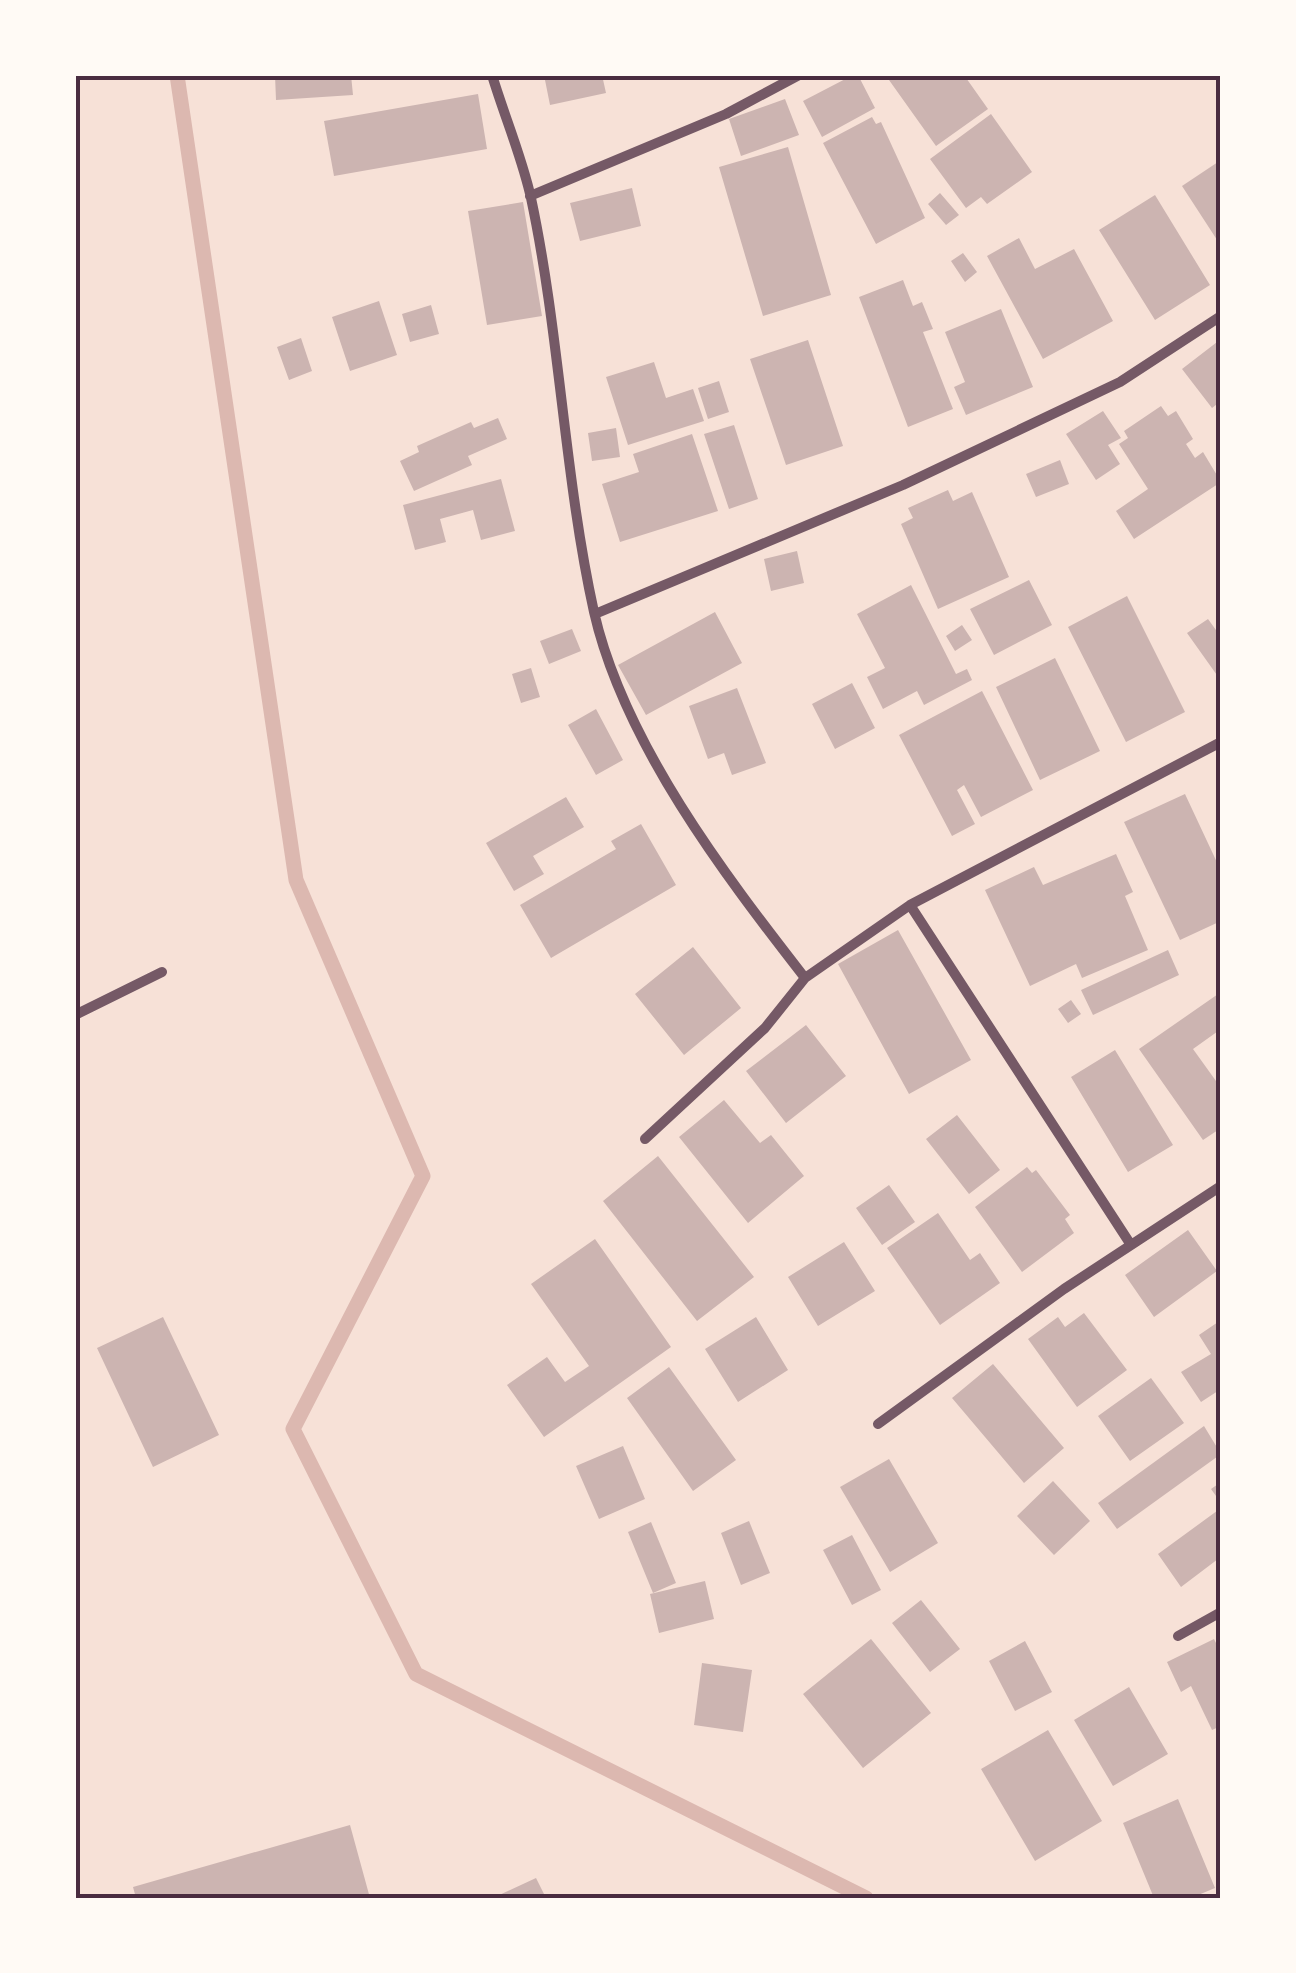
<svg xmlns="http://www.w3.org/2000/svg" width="1296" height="1973" viewBox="0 0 1296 1973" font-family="Merriweather,serif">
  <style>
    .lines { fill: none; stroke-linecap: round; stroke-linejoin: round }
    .stream { stroke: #dcb8b0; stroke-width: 15 }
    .building { fill: #ccb4b1 }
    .minor { stroke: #755966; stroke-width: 10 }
    .neatline { fill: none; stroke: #4a2c40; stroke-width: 4 }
  </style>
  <rect width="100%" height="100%" fill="#f7e1d7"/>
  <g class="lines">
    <path class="stream" d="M177,75L296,880L423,1176L293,1429L416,1674L866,1898"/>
  </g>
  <path class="building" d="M275,75H351L353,95L276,100Z
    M544,75H602L606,93L550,105Z
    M853,75H858L875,108L822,137L803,101Z
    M896,75H964L988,109L936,146L889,80Z
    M478,94L487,149L334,176L324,121Z
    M785,99L799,135L741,156L729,119Z
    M991,114L1032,172L987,204L981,197L966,208L930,159Z
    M872,117L876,124L881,122L925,218L876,244L823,143Z
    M788,147L831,295L763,316L719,167Z
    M1221,160V246L1182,186Z
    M632,188L641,226L580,241L570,203Z
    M940,193L959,215L946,225L928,204Z
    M1155,195L1210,285L1155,320L1099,230Z
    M523,202L542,316L487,325L468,211Z
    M1019,238L1035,269L1074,249L1113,321L1043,359L987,256Z
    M963,253L977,272L965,282L951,261Z
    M903,280L913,306L922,302L933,329L923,332L953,409L908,427L859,297Z
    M379,301L397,355L350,371L332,317Z
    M431,305L439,334L410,342L402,314Z
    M1001,309L1033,387L966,415L954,387L965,382L945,332Z
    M301,338L312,371L289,380L277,347Z
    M1221,339V401L1212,408L1182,369Z
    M808,340L843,446L786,465L750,359Z
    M654,362L666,398L693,389L704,421L628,445L606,377Z
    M719,381L729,412L708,419L698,388Z
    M1161,406L1168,416L1176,411L1193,439L1186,444L1195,458L1203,452L1221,482L1134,539L1116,511L1148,489L1119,444L1128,438L1124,431Z
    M1103,411L1121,438L1108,445L1120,464L1096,480L1066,434Z
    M498,418L507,439L468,456L472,465L414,491L400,461L419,452L417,446L471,422L474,428Z
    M734,425L758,499L729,509L704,434Z
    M616,428L620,457L592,461L588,433Z
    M692,434L718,511L620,542L602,484L639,472L633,454Z
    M1060,460L1069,484L1036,497L1026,474Z
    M501,479L515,531L481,540L473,510L440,519L446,542L415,550L403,505Z
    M948,490L953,501L972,492L1009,577L938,609L901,524L913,518L908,508Z
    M797,551L804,583L771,591L764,559Z
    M1029,580L1052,625L994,655L970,609Z
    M911,585L956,674L967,669L972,680L924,705L917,691L883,709L867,677L885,668L857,614Z
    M1127,596L1185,712L1126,742L1068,627Z
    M715,612L742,663L646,715L618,665Z
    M1208,619L1221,637L1219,678L1187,633Z
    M962,625L972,640L955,651L946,636Z
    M572,629L581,651L549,664L540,641Z
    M1055,658L1100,751L1040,780L996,687Z
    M531,668L540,697L521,703L512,674Z
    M852,683L875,728L835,749L812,704Z
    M737,688L766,763L732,775L724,753L708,759L689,706Z
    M982,691L1033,790L981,817L964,785L957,790L975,824L952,836L899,735Z
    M596,709L623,760L596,775L568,725Z
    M1185,794L1221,871V921L1180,940L1124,822Z
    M566,797L584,827L533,856L544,874L514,891L486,843Z
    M641,824L676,885L551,958L520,905L616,849L611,841Z
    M1116,854L1133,892L1125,896L1148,950L1082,978L1076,964L1030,986L985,890L1034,867L1043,885Z
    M898,930L971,1060L909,1094L838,964Z
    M693,947L741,1008L684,1055L635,994Z
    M1168,950L1179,975L1093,1015L1081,990Z
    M1221,992V1029L1193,1049L1216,1081L1221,1077V1128L1203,1140L1139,1049Z
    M1071,1000L1081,1014L1068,1023L1058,1009Z
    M806,1025L846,1076L786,1123L746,1071Z
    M1115,1050L1173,1145L1128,1172L1071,1077Z
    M724,1100L760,1143L771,1135L804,1176L748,1223L679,1137Z
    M957,1115L1000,1170L969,1194L926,1139Z
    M658,1156L754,1277L697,1321L603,1201Z
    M1027,1167L1032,1173L1036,1170L1070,1215L1065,1219L1074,1233L1022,1272L975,1207Z
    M889,1185L915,1222L882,1245L856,1208Z
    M938,1213L970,1260L980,1253L1000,1283L940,1325L887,1248Z
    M1188,1230L1217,1271L1154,1317L1125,1275Z
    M595,1239L671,1347L544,1437L507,1385L547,1357L565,1382L589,1366L531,1284Z
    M844,1242L875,1291L818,1326L788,1277Z
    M1084,1313L1127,1370L1077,1407L1028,1339L1058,1317L1065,1327Z
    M163,1317L219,1435L153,1467L97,1348Z
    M756,1317L788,1370L738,1402L705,1349Z
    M1221,1320V1389L1201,1402L1181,1372L1211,1354L1199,1335Z
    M993,1364L1064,1448L1024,1483L952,1398Z
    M669,1367L736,1460L693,1491L627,1398Z
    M1151,1378L1184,1423L1130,1461L1098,1416Z
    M1204,1426L1221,1454L1117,1529L1098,1503Z
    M623,1446L645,1499L599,1519L576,1466Z
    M889,1459L938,1543L890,1572L840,1487Z
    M1053,1481L1090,1521L1054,1555L1017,1516Z
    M1221,1482V1503L1211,1489Z
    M1221,1508V1563L1218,1559L1181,1587L1158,1554Z
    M749,1521L770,1573L741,1585L721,1533Z
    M651,1522L676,1583L653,1593L628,1532Z
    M852,1535L881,1590L852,1605L823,1550Z
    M705,1581L714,1619L659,1633L650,1594Z
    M921,1600L960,1649L930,1672L892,1623Z
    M871,1639L931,1713L863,1768L803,1694Z
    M1214,1639L1221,1653V1726L1212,1730L1191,1686L1181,1692L1167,1662Z
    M1025,1641L1052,1692L1015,1711L989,1661Z
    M702,1663L752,1670L743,1732L694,1725Z
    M1129,1687L1168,1754L1113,1786L1074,1720Z
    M1048,1730L1102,1821L1035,1861L981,1769Z
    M1178,1799L1215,1888L1191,1898H1154L1123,1823Z
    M350,1825L370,1898H136L133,1887Z
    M536,1878L546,1898H493Z"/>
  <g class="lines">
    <path class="minor" d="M492,75C504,115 522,157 531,198C560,334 564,476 594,612C624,743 724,874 805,978
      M530,196L726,114L799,75
      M595,614L903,485L1120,382L1221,316
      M910,905L1131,1245
      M75,1015L162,972
      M645,1139L765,1028L805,978L910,905L1221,742
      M878,1424L1064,1289L1221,1186
      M1178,1636L1221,1612"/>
  </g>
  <rect width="1296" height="1973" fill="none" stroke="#fffaf5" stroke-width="155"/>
  <rect x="78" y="78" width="1140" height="1818" class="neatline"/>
</svg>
